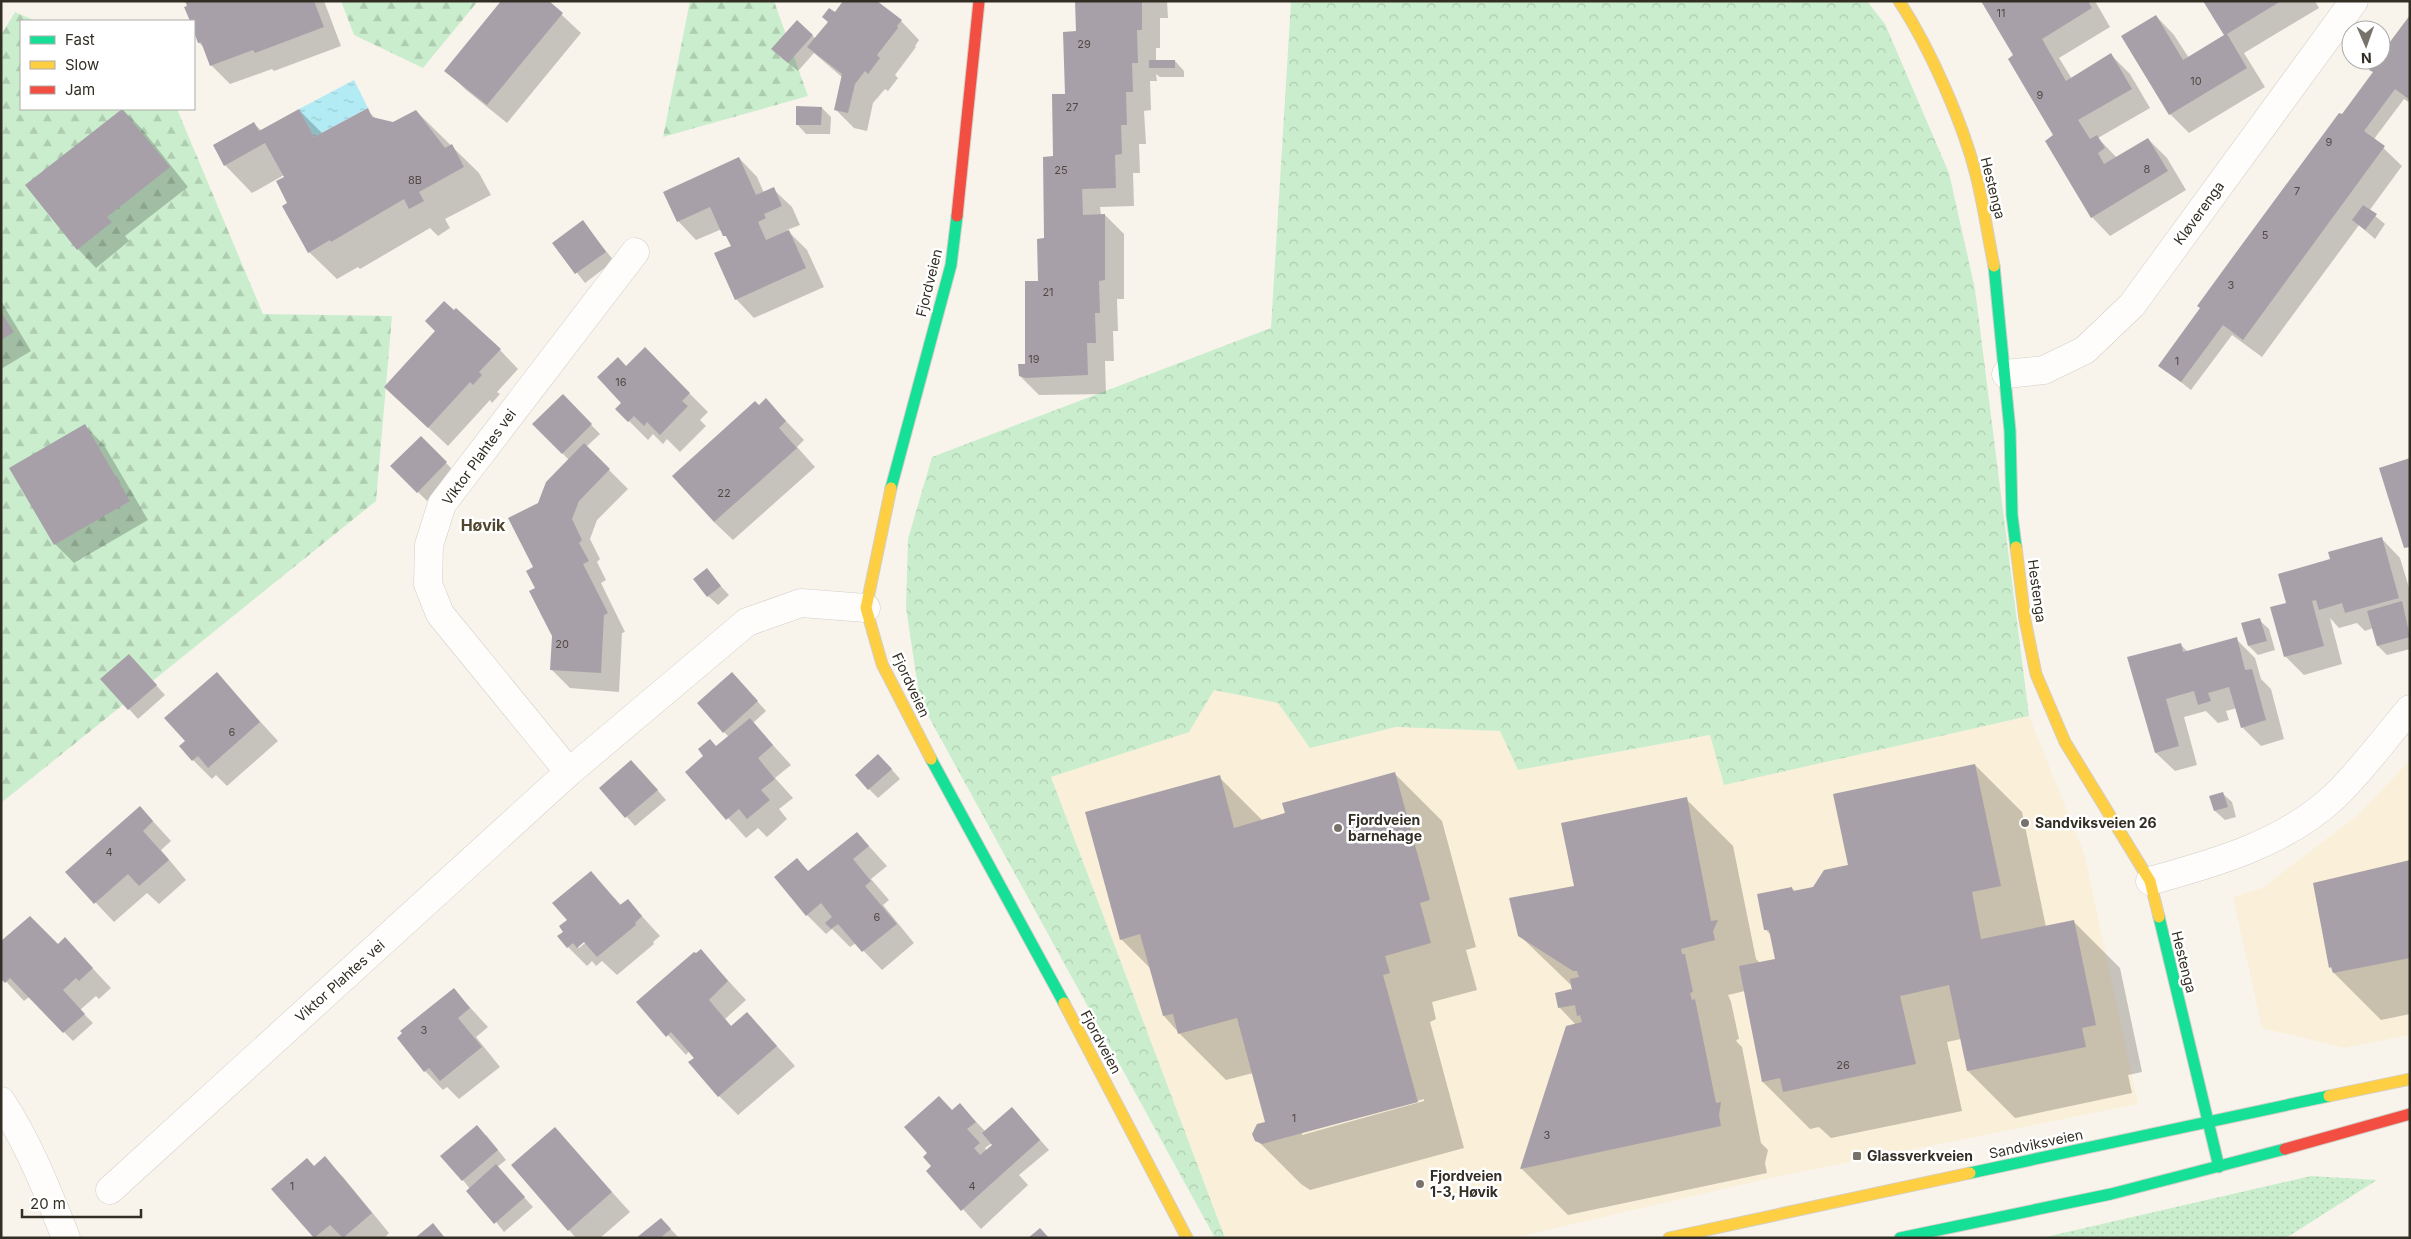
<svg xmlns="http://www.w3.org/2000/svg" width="2411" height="1239" viewBox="0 0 2411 1239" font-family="Inter,sans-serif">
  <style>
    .built { fill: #faefd8 }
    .grass { fill: url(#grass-dots) }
    .forest { fill: url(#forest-firs) }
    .park { fill: url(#park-crowns) }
    .water { fill: url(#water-ripples) }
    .shadow { fill: #0003; fill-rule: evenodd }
    .building { fill: #a8a0a9 }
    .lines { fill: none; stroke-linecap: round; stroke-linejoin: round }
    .street-casing { stroke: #d3cfc6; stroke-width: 29 }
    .fast-casing { stroke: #d3cfc6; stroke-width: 13 }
    .slow-casing { stroke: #d3cfc6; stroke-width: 13 }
    .jam-casing { stroke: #d3cfc6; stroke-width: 13 }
    .street { stroke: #fefdfc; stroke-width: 28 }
    .fast { stroke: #16e098; stroke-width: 11 }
    .slow { stroke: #ffcf43; stroke-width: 11 }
    .jam { stroke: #f24e42; stroke-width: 11 }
    .poi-dot { fill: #78736a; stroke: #fff; stroke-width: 2 }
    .labels { text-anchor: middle; stroke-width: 5; stroke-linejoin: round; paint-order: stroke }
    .number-label { font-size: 11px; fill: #504a45 }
    .street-label { font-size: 14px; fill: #332e24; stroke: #fff }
    .poi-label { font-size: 14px; font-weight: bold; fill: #332e24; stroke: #fff; text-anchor: start }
    .quarter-label { font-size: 16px; font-weight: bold; fill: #50462e; stroke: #fff }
  </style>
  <defs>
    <pattern id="grass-dots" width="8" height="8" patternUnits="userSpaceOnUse" patternTransform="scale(1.25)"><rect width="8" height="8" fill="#caeecd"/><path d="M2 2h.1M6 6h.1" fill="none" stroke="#aeccb0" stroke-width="1.8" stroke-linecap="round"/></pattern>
    <pattern id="forest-firs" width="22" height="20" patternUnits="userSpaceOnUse" patternTransform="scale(1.25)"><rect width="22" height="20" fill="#caeecd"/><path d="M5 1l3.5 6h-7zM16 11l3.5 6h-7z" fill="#aeccb0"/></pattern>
    <pattern id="park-crowns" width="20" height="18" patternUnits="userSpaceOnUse" patternTransform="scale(1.25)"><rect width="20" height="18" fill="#caeecd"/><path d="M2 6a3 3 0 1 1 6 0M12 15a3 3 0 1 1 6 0" fill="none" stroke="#aeccb0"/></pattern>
    <pattern id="water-ripples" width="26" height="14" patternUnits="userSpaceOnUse" patternTransform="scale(1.25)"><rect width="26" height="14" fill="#b3ebf4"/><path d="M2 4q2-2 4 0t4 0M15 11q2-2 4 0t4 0" fill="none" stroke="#9acad1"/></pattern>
  </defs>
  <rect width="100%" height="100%" fill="#f8f4ec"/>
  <path class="built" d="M1213,690L1278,703L1310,748L1396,727L1500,731L1518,770L1711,735L1724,785L2029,716L2084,853L2138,1104L1766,1179L1513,1238H1225L1051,777L1189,732Z
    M2410,760V1035L2344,1048L2262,1028L2233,897L2262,888L2358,815Z"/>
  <path class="grass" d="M2311,1176L2377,1180L2286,1238H2041Z"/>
  <path class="forest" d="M341,1H478L423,68L354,35Z
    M690,1H774L808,96L663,137Z
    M15,12L36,21H21V109H177L263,314L392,316L376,501L1,803V35Z"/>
  <path class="park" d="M1291,1H1867L1885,24L1949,173L1975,289L2029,716L1724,785L1710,735L1518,770L1500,731L1396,727L1310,748L1278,703L1214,690L1189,732L1051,777L1225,1238H1215L920,701L906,608L908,539L932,457L1271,328Z"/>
  <path class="water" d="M354,80L368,108L314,137L299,109Z"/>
  <path class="shadow" d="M186,1H324L341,46L274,71L272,69L230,84L211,65L205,48L199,43L194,28V21H191L186,8L188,7Z
    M547,1L581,33L507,123L465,89L446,70Z
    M1076,1H1167L1168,18H1160V48H1156V61H1175L1184,71V77H1160L1156,74L1157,81H1150L1151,110L1144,111L1146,144H1139L1140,173H1133L1134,206L1100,207L1101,215H1105L1124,234V299H1117L1118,331H1113L1114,361H1105L1106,394L1039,395L1020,376L1026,365L1040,282L1055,157L1077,33Z
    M1982,1H2095L2110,27L2059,58L2072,79L2111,55L2130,74L2150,108L2098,138L2117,158L2148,139L2167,158L2186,190L2110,236L2092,217L2055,135L2015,56Z
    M2205,1H2315L2319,8L2244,53L2265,87L2189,133L2170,114L2123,36L2156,16L2174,35L2189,58L2226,36Z
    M835,14L901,21L919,40L915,46L916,47L895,75L898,78L888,91L885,89L873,103L867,131L854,128L835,109L843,78L814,53L798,71L782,58L797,22L816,39Z
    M2410,17V103L2404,99L2374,139L2402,166L2369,211L2385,224L2375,239L2359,225L2262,357L2232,335L2191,390L2160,366L2346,120L2374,73L2371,70L2378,60H2381V56Z
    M822,108L831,117L830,134H806L797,124Z
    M123,110L141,128L188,187L125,236L129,241L96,268L78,249L27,186Z
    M299,110L323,134L367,110L377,120L393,124L416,111L479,173L491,195L445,219L450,228L438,236L430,228L360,269L358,267L337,279L309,252L289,203L284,175L252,193L225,165L254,124L262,131Z
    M739,158L757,177L764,193L773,189L792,207L800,225L787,230L807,250L824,287L754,318L736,299L732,247L722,229L696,240L678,221Z
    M583,222L614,261L585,283L554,243Z
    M1,301L31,351L1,369Z
    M645,349L708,412L700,420L706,426L680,452L667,439L663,444L653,434L648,440L617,409L623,403L626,368Z
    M500,350L518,369L497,392L500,394L492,403L490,400L448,446L385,387Z
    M563,396L600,434L586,447L628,489L597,520L590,539L600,559L597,562L606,580L601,583L625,632L622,633L619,692L570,688L552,670L553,636L536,589L534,568L539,504L569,460L534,424Z
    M766,400L804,440L797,447L815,467L733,540L714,522L759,407Z
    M85,426L104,445L148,520L74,563L55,544Z
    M421,438L455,472L427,501L392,466Z
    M2382,539L2400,558L2410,591V649L2387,655L2378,646L2373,628L2365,631L2357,623L2339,628L2330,618L2342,664L2304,675L2285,656L2287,604L2331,560Z
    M706,570L729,595L718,605L708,596Z
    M2259,620L2269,629L2275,650L2258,655L2249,646Z
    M2236,639L2255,658L2261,679L2271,689L2284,739L2261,746L2242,727L2237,708L2226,711L2229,720L2218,723L2206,711L2184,717L2197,765L2175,771L2156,753L2128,658L2180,644L2188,652Z
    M138,665L165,695L138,719L102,679Z
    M217,674L278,741L227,786L216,775L212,779L193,760L187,742Z
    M741,683L766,711L753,723L791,765L775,778L793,798L779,809L787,819L767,837L758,828L746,838L687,772L729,737L724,732Z
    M887,764L900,779L878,798L869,789Z
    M1975,765L2022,812L2046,927L2073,921L2120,968L2142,1072L2128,1075L2132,1093L2015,1118L1968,1071L1961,1039L1947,1042L1962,1111L1831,1138L1819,1127L1810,1129L1763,1082L1745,991L1728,995L1731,1002L1739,1039L1736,1040L1737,1042L1742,1047L1761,1143L1768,1150L1765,1163L1767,1173L1568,1215L1521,1168L1576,1025L1560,1008L1557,994L1574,990L1573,987L1519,935L1575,887L1686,799L1733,846L1756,959L1760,963L1777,960L1772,936L1766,930L1791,888L1795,891L1813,888L1849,866Z
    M640,770L666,800L635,826L601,788Z
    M1395,774L1442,821L1476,947L1466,950L1477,990L1432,1002L1436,1019L1430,1022L1464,1148L1310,1190L1301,1184L1254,1137L1255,1128L1267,1123L1253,1073L1226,1080L1179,1033L1164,1016L1151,969L1121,939L1219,777L1263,821ZM1424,1099V1101L1302,1135V1132Z
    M2222,793L2232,802L2236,817L2225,820L2215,811Z
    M140,807L171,841L161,850L186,880L159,904L147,893L114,922L67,872Z
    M857,833L887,866L871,879L889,900L883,905L914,943L882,970L856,943L850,947L832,929L826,934L807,915L797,860L809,872Z
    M2410,862V1014L2381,1020L2334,973L2331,967Z
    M591,873L621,905L628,901L660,936L653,942L654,944L617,975L602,961L596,966L592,961L587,966L568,947L565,932ZM588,937L590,939L579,948L577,946Z
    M65,939L111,988L99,999L96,996L80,1010L93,1023L73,1041L29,997L24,1001L1,976L58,946Z
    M701,951L746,1000L725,1019L732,1027L747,1013L795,1066L738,1115L719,1096L689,1051L686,1055L638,1002Z
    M454,990L488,1027L476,1037L500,1067L459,1099L447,1087L443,1090L425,1071Z
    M960,1105L985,1131L1012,1108L1049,1150L1019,1175L1028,1185L981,1229L928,1171L933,1166L928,1153L953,1111ZM992,1143L994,1145L987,1151L985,1148Z
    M555,1129L630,1212L600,1238H576L569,1230Z
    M486,1135L506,1160L497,1167L533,1207L504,1232L463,1180Z
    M324,1158L343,1177L389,1233L384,1238H315L273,1189L314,1167Z
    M661,1219L679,1238H638Z"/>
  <path class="building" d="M185,1H314L324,27L255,53L253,50L210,66L201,42L198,43L194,32V21H190L184,7L187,6Z
    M501,1H549L563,13L487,105L444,71Z
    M843,1H877L902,20L897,26L898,28L877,55L880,58L868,74L865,71L855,84L848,113L834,110L842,74L807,47L828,22L822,17L829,8L835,12Z
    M1075,1H1142V30H1137L1138,63H1132L1133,92H1126L1127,125H1121L1122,154L1115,155L1116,188L1082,189L1083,215L1105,214V280L1099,281L1100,313H1095L1096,343H1087L1088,375L1026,378L1019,376L1018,364H1025V281H1038L1037,239L1044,238L1043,157L1053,156L1052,94H1065L1063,32L1076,31Z
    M1981,1H2088L2092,8L2042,39L2066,81L2111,53L2132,89L2078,120L2090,139L2097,135L2105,148L2098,153L2104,164L2148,138L2168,171L2091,218L2045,141L2053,135L2008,59L2013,55Z
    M2203,1H2281L2227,34L2247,68L2169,115L2121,36L2156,15L2183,60L2224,35Z
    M2410,15V100L2395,89L2364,131L2385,146L2243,340L2223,325L2181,382L2158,366L2200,308L2197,306L2232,258L2339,113L2342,114L2373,72L2369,70L2376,60H2381V54Z
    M797,20L813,35L788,63L771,49Z
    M1149,60H1175V68H1149Z
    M796,106L822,107L821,125H796Z
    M368,108L372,117L393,122L416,110L445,148L452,144L464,167L419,192L424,201L409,209L404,199L331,242L330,240L308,253L282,206L287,203L276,181L284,177L265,143L224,166L213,145L254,122L259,131L299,109L314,137Z
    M122,109L170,167L107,217L112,222L77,250L25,185Z
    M739,157L756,195L774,187L782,206L764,214L766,218L758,222L766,240L789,230L806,268L735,300L714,253L731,246L726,236H723L710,207L677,222L663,192Z
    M2363,205L2377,214L2365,230L2352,220Z
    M583,220L606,252L575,274L552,243Z
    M444,301L454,310L456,308L501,349L479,372L482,375L473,385L470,382L428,428L384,387L435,331L425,321Z
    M1,312L14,332L1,340Z
    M645,347L690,393L682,401L688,406L660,435L647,422L644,426L634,416L628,422L615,409L621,403L597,377L618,357L626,366Z
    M563,394L592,424L562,454L532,424Z
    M766,398L786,421L779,428L797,448L714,522L672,476L755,401L759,405Z
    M85,424L130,501L54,545L9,468Z
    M421,436L447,462L417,493L390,466Z
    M584,443L610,469L579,501L572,519L582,540L579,543L589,561L583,564L608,613L604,615L601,673L550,670L552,636L529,591L535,588L526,571L533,567L508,518L538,503L546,482Z
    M2410,458V547L2404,548L2379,468Z
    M2382,537L2399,598L2345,613L2342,603L2319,610L2316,600L2312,601L2324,646L2284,657L2270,607L2286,603L2278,574L2330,559L2328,552Z
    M707,568L721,586L707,597L693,579Z
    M2402,601L2410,637L2377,646L2367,611Z
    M2260,618L2267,641L2248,646L2241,623Z
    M2237,637L2245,670L2252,669L2266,720L2241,728L2229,687L2208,693L2211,701L2198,705L2194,691L2166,699L2179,746L2155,753L2127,657L2181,643L2183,652Z
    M129,654L157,685L128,710L100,679Z
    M217,672L260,722L208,768L198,756L192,761L179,746L185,741L164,718Z
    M732,672L758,701L723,733L697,703Z
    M750,718L773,745L758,758L775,779L761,790L770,800L747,819L739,809L726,820L685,772L703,756L698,749L710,739L716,746Z
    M878,754L892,769L868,790L855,775Z
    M631,760L658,790L625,818L599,788Z
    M1975,764L2001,886L1972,892L1981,939L2074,920L2096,1025L2082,1028L2086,1047L1967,1071L1949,985L1900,996L1916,1064L1783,1092L1780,1078L1762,1082L1739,966L1775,959L1769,930H1764L1757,894L1792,887L1793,891L1813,887L1824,870L1848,865L1833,794Z
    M1395,772L1430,900L1420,903L1431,943L1385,956L1390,973L1383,975L1418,1102L1262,1144L1255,1141L1252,1134L1257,1124L1265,1122L1237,1018L1178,1034L1173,1014L1163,1016L1140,934L1120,940L1085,812L1220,775L1234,828L1285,813L1282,803Z
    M2223,792L2228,807L2214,811L2209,796Z
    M1687,797L1711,921L1718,920L1713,931L1715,940L1681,949L1682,954H1685L1693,992L1690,993L1692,1000L1695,999L1716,1103L1721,1102L1719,1115L1721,1126L1520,1169L1566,1026L1582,1022L1580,1015L1577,1016L1575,1005L1558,1008L1555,993L1571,989L1572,991L1570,979L1579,977L1577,971H1573L1518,936L1509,898L1574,886L1561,823Z
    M140,806L153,821L143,831L169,860L139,886L128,874L94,904L65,872Z
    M857,832L869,846L853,859L871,881L865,886L897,924L862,952L838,924L831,929L825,923L832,917L821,903L806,916L774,877L797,858L808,871Z
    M2410,860V958L2333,973L2331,967L2329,968L2313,883Z
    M591,871L620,905L628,899L642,916L635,923L636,925L597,957L584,942L577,948L573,943L567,948L557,936L563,932L559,926L567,920L552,903Z
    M30,916L58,944L65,937L93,968L79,981L76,978L63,990L85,1014L63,1033L10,978L5,983L1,979V941Z
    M701,949L728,981L709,1000L731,1026L747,1012L777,1046L718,1097L688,1062L694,1058L671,1032L666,1037L636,1002L694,952L696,953Z
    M454,988L470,1008L458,1018L482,1047L440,1081L429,1068L424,1072L397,1038L402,1033L400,1031Z
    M939,1096L952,1110L960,1103L976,1122L967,1129L980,1143L974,1148L980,1155L992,1145L982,1133L1012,1107L1040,1140L961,1211L926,1171L931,1166L923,1157L927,1153L904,1127Z
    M477,1125L498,1150L462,1181L440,1156Z
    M555,1127L612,1192L568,1231L511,1165Z
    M325,1156L372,1213L343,1238L330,1225L314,1238L271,1189L307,1158L314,1166Z
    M496,1164L525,1197L494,1224L466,1191Z
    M661,1218L671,1229L660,1238H636Z
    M433,1223L445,1238H415Z
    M1040,1228L1049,1238H1028Z"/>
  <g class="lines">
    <g class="street-casing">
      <path id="street" d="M2006,374L2044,370L2085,350L2132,305L2354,1
        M569,772L440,614L428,584L429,545L442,504L635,252
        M2150,881C2215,863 2284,844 2335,796C2362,770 2385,738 2410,709
        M1,1101C29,1144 47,1190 66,1238
        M110,1190L569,772L747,622L801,603L866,608"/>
    </g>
    <g class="fast-casing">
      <path id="fast" d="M1994,266L2010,431L2012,515L2016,547
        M891,488L951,265L957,216
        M931,759L1064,1003
        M2159,917L2219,1167
        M1970,1173L2329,1096
        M1900,1238L2111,1194L2285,1149"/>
    </g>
    <g class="slow-casing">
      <path id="slow" d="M1899,1C1930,48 1964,125 1977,179C1984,208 1988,237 1994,266
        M891,488L866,608L882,664L931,759
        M2016,547L2025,620L2036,674L2065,742L2150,881L2159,917
        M1064,1003L1187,1238
        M2329,1096L2410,1079
        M1669,1238L1970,1173"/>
    </g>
    <g class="jam-casing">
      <path id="jam" d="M957,216L979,1
        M2285,1149L2410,1114"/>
    </g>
    <use href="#street" class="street"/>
    <use href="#fast" class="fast"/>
    <use href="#slow" class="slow"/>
    <use href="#jam" class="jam"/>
  </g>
  <g class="poi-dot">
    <circle cx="2025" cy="823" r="5"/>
    <circle cx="1338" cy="828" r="5"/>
    <rect x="1852" y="1151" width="10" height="10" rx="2.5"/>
    <circle cx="1420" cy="1184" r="5"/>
  </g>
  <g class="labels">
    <g class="number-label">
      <text x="2001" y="17">11</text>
      <text x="1084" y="48">29</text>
      <text x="2196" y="85">10</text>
      <text x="2040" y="99">9</text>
      <text x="1072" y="111">27</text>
      <text x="2329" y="146">9</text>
      <text x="2147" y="173">8</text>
      <text x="1061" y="174">25</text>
      <text x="415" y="184">8B</text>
      <text x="2297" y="195">7</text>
      <text x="2265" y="239">5</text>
      <text x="2231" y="289">3</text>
      <text x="1048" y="296">21</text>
      <text x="1034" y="363">19</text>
      <text x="2177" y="365">1</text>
      <text x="621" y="386">16</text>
      <text x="724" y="497">22</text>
      <text x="562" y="648">20</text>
      <text x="232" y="736">6</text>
      <text x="109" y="856">4</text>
      <text x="877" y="921">6</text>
      <text x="424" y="1034">3</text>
      <text x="1843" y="1069">26</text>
      <text x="1294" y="1122">1</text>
      <text x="1547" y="1139">3</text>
      <text x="292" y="1190">1</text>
      <text x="972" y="1190">4</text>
    </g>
    <g class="street-label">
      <text transform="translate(1993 188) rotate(76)" y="5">Hestenga</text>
      <text transform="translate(2199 213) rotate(-54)" y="5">Kløverenga</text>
      <text transform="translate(929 283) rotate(-76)" y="5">Fjordveien</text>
      <text transform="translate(479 457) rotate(-54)" y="5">Viktor Plahtes vei</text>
      <text transform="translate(2037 591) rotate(82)" y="5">Hestenga</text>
      <text transform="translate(911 685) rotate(65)" y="5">Fjordveien</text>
      <text transform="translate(2184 962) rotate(76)" y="5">Hestenga</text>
      <text transform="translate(340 981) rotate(-42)" y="5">Viktor Plahtes vei</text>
      <text transform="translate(1101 1042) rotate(62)" y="5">Fjordveien</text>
      <text transform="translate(2036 1144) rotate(-12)" y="5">Sandviksveien</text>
    </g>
    <g class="poi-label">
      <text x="1348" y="825">Fjordveien<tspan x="1348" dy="16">barnehage</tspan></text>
      <text x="2035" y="828">Sandviksveien 26</text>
      <text x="1867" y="1161">Glassverkveien</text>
      <text x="1430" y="1181">Fjordveien<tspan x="1430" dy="16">1-3, Høvik</tspan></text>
    </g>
    <g class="quarter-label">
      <text x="483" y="531">Høvik</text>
    </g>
  </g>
  <rect width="2411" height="1239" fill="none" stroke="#332e24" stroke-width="5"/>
  <rect x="20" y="20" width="175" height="90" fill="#ffffff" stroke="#adaba7"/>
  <rect x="30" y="36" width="25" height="8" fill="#16e098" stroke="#adaba7"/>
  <text x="65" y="45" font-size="15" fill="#332e24">Fast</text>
  <rect x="30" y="61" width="25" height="8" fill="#ffcf43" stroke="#adaba7"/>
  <text x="65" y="70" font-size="15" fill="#332e24">Slow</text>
  <rect x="30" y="86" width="25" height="8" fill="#f24e42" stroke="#adaba7"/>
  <text x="65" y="95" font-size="15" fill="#332e24">Jam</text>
  <g transform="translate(2366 45) rotate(178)"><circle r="24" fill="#ffffff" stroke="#adaba7"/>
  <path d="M0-4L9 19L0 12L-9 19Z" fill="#78736a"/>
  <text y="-8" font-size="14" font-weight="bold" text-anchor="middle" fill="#332e24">N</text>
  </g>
  <path d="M22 1209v8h119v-8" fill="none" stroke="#332e24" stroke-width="2.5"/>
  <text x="30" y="1209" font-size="15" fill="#332e24" stroke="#ffffff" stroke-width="4" paint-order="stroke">20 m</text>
</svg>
